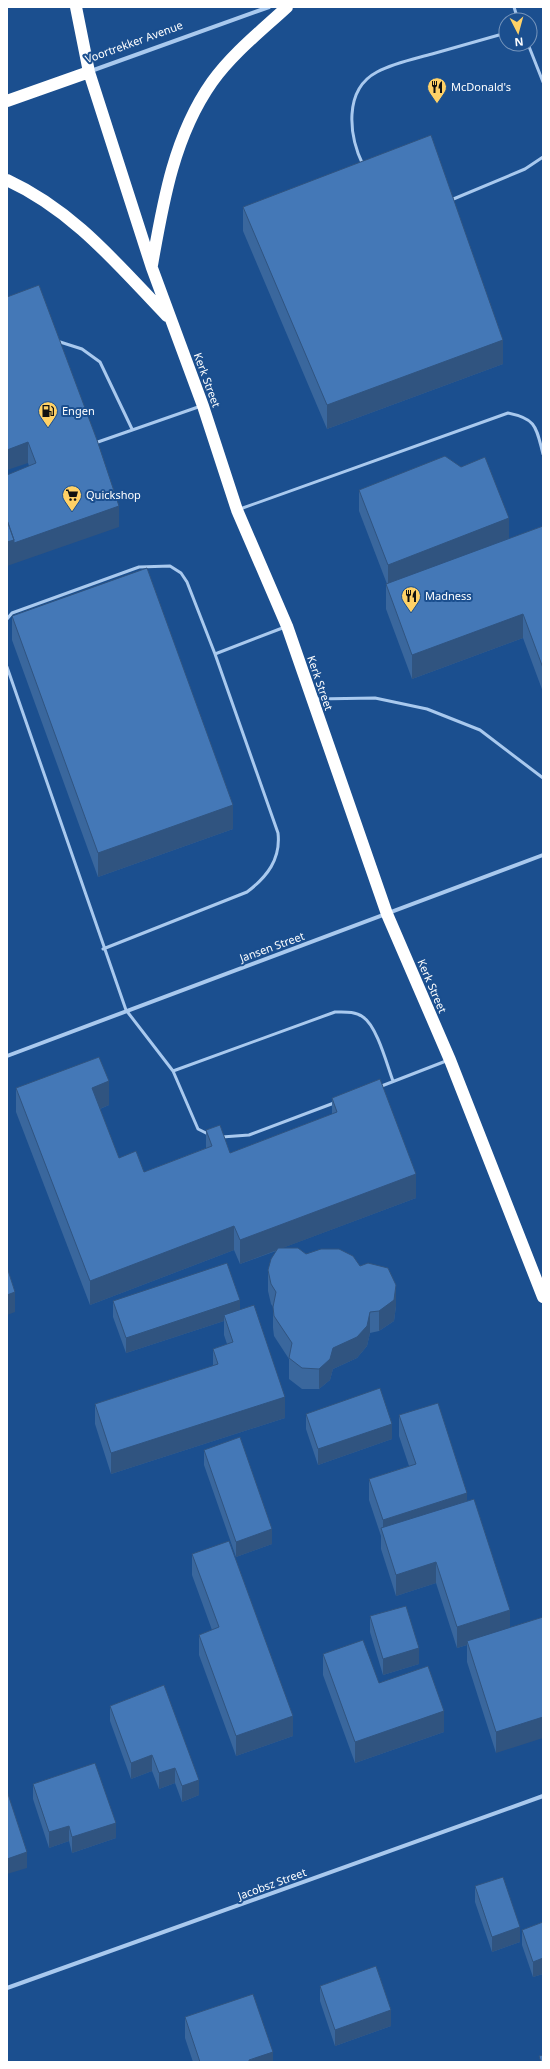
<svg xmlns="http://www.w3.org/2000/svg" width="550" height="2069" viewBox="0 0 550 2069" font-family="'Noto Sans',sans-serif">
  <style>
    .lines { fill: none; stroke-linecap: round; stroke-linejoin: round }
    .lane { stroke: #a9c9ee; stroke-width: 3 }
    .street { stroke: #a9c9ee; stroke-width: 4 }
    .highway { stroke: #fff; stroke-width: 12 }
    .wall { fill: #3a679d }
    .shaded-wall { fill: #305480 }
    .building { fill: #4478b7; stroke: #305480 }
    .labels { text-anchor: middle; stroke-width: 4; stroke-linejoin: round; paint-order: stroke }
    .street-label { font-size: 11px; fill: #fff; stroke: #1b4f8f }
    .poi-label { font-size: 11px; fill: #fff; stroke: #1b4f8f; text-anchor: start }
  </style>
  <rect width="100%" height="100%" fill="#1b4f8f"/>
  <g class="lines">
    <path class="lane" d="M514,7L518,20
      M528,44L543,82
      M363,165C349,136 343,90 377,72C394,63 414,59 432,54C457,47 481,40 506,33
      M451,200L525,169L543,157
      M57,341L82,349L100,362L132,429
      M95,443L201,406
      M240,509L508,413C537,419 536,427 543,454
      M7,619L12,613L139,567L170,566L181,573L187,582L215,654L278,833C281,859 267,877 247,892L103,949
      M215,654L285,627
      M7,667L126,1010L173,1071L198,1129L208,1134
      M316,699L375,698L427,709L480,730L543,778
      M173,1071L335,1012C345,1012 355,1011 363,1017C377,1026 387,1065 393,1081
      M379,1087L446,1061
      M222,1137L249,1135L334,1103"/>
    <path class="street" d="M91,71L269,7
      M7,1056L543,855
      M7,1988L543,1796"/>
    <path class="highway" d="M76,7L89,72L152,268L203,406L237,510L287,626L387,914L450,1060L543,1297
      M7,101L89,72
      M7,180C74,211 117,264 167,316
      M152,265C163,202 174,136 212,82C233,53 261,31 287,7"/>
  </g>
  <path class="wall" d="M243,207L503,364L327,429L243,231Z
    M7,297L119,527L29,466L28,463Z
    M359,490L509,538L486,547L543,526V692L523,638L412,679L386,609V584H387L359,511Z
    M12,616L233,829L98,877L12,640Z
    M16,1088L109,1105L100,1109L119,1158L144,1172L206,1148V1130L230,1153L332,1114V1098L416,1198L282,1248L360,1266L396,1306L394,1321L379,1331L370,1333L367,1346L357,1358L333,1369L330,1380L319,1389H302L289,1379V1359L274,1336L273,1328V1307L271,1304L268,1291V1270L276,1251L240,1264L234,1250L90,1305L16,1112Z
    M113,1301L240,1309L285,1418L111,1474L95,1424V1404L213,1366V1349L227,1344L224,1335V1321L126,1353L113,1317Z
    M306,1414L392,1439L318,1465L306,1429Z
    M399,1415L467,1501L510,1610L496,1753L467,1662V1645L457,1648L436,1583L396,1596L381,1549V1536L369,1500V1479L409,1466L399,1436Z
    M204,1450L272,1544L236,1557L204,1465Z
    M192,1554L293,1736L236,1756L199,1655V1635L212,1630L192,1575Z
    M370,1616L419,1664L383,1675L370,1632Z
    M323,1654L379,1683L444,1732L355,1763L323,1675Z
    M164,1685L199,1795L182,1802L175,1783L159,1789L152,1771L131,1779L110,1721V1706Z
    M33,1784L116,1838L72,1853L69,1841L49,1848L33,1799Z
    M475,1886L520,1942L492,1952L475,1902Z
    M543,1922V1974L533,1977L522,1945V1930Z
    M320,1986L391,2026L335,2046L320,2001Z
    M185,2017L273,2062H193L185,2038Z"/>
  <path class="shaded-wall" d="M503,340V364L327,429V405Z
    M28,442V463L7,470V450Z
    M119,506V527L7,566V542Z
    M509,518V538L388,586V565Z
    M523,614V638L412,679V655Z
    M233,805V829L98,877V853Z
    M109,1081V1105L92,1112V1088Z
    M416,1174V1198L240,1264V1240Z
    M234,1226V1250L90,1305V1281Z
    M396,1285V1306L394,1321L379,1331V1311Z
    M15,1292V1312L7,1315V1295Z
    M240,1300V1315H224V1321L126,1353V1338Z
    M370,1312V1333L367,1346L357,1358L333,1369L330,1380L319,1389V1369L333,1348Z
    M285,1397V1418L111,1474V1453Z
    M392,1424V1439L318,1465V1449Z
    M467,1493V1513L383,1534V1520Z
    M272,1529V1544L236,1557V1542Z
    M436,1562V1583L396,1596V1575Z
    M510,1610V1631L467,1641V1645L457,1648V1627Z
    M419,1648V1664L383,1675V1659Z
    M444,1711V1732L355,1763V1742Z
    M293,1716V1736L236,1756V1736Z
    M543,1717V1738L496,1753V1732Z
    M152,1755V1771L131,1779V1763Z
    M175,1768V1783L159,1789V1773Z
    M199,1780V1795L182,1802V1786Z
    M116,1823V1838L72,1853V1837Z
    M69,1826V1841L49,1848V1832Z
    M27,1852V1868L7,1874V1859Z
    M520,1927V1942L492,1952V1937Z
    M543,1958V1974L533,1977V1962Z
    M391,2010V2026L335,2046V2030Z
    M273,2052V2062H249V2060Z"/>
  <path class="building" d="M431,135L503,340L327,405L243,207Z
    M39,285L97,440L119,506L14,543V540L7,520V475L36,463L28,442L7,450V297Z
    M445,456L461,467L485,457L509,518L388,565L359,490Z
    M7,520L14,540L7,542Z
    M543,526V668L523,614L412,655L386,584Z
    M147,568L233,805L98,853L12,616Z
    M99,1057L109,1081L92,1088L119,1158L136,1151L144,1172L212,1146L206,1130L220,1125L230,1153L337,1112L332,1098L380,1079L416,1174L240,1240L234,1226L90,1281L16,1088Z
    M278,1248H298L306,1254L321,1249H339L353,1256L360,1266L368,1263L388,1268L396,1285L394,1300L379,1311L370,1312L367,1326L357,1337L333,1348L330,1359L319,1369L302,1368L289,1358L292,1343L274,1316L273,1307L276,1292L271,1284L268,1270L271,1259Z
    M227,1263L240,1300L126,1338L113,1301Z
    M7,1267L15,1292L7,1295Z
    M254,1305L285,1397L111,1453L95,1404L218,1364L213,1349L233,1342L224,1315Z
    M380,1388L392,1424L318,1449L306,1414Z
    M438,1403L467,1493L383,1520L369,1479L416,1464L399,1415Z
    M240,1437L272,1529L236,1542L204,1450Z
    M474,1499L510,1610L457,1627L436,1562L396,1575L381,1528Z
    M229,1541L293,1716L236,1736L199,1635L219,1627L192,1554Z
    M406,1606L419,1648L383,1659L370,1616Z
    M543,1617V1717L496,1732L467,1641Z
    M363,1640L379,1683L428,1666L444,1711L355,1742L323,1654Z
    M164,1685L199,1780L182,1786L175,1768L159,1773L152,1755L131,1763L110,1706Z
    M95,1763L116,1823L72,1837L69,1826L49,1832L33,1784Z
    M7,1791L27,1852L7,1859Z
    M503,1877L520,1927L492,1937L475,1886Z
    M543,1922V1958L533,1962L522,1930Z
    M376,1966L391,2010L335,2030L320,1986Z
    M253,1994L273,2052L249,2060V2062H200L185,2017Z
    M543,2055V2062H541L539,2056Z"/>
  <defs>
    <g id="restaurant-pin" transform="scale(1)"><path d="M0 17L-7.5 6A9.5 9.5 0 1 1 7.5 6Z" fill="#ffd166" stroke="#1b4f8f"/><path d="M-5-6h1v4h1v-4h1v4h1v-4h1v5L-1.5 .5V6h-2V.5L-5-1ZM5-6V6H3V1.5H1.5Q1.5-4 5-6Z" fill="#111"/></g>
    <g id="fuel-pin" transform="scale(1)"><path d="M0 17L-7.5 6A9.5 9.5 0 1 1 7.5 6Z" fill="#ffd166" stroke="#1b4f8f"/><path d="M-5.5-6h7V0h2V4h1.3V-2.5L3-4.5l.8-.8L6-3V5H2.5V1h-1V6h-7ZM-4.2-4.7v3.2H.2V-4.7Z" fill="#111"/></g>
    <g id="supermarket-pin" transform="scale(1)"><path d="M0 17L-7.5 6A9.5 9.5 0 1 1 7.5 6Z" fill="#ffd166" stroke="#1b4f8f"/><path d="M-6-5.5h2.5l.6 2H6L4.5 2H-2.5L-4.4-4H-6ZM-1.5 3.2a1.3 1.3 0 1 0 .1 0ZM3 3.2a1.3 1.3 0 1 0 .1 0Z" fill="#111"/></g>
  </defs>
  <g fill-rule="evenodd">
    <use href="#restaurant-pin" x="437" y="87"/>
    <use href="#fuel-pin" x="48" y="411"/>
    <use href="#supermarket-pin" x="72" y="495"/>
    <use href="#restaurant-pin" x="411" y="596"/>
  </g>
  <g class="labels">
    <g class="street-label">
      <text transform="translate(134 42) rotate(-20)" y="4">Voortrekker Avenue</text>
      <text transform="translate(207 380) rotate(70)" y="4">Kerk Street</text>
      <text transform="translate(320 683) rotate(71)" y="4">Kerk Street</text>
      <text transform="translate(272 947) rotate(-20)" y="4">Jansen Street</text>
      <text transform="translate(432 986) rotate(67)" y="4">Kerk Street</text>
      <text transform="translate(272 1884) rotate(-20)" y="4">Jacobsz Street</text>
    </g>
    <g class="poi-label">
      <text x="451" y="91">McDonald's</text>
      <text x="62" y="415">Engen</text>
      <text x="86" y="499">Quickshop</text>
      <text x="425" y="600">Madness</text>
    </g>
  </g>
  <rect width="550" height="2069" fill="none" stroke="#ffffff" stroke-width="16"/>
  <g transform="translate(518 32) rotate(174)"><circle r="19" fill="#1b4f8f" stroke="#7695bc"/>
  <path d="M0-3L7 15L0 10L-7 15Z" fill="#ffd166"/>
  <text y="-6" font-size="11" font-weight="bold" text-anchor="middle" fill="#ffffff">N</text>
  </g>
</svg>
